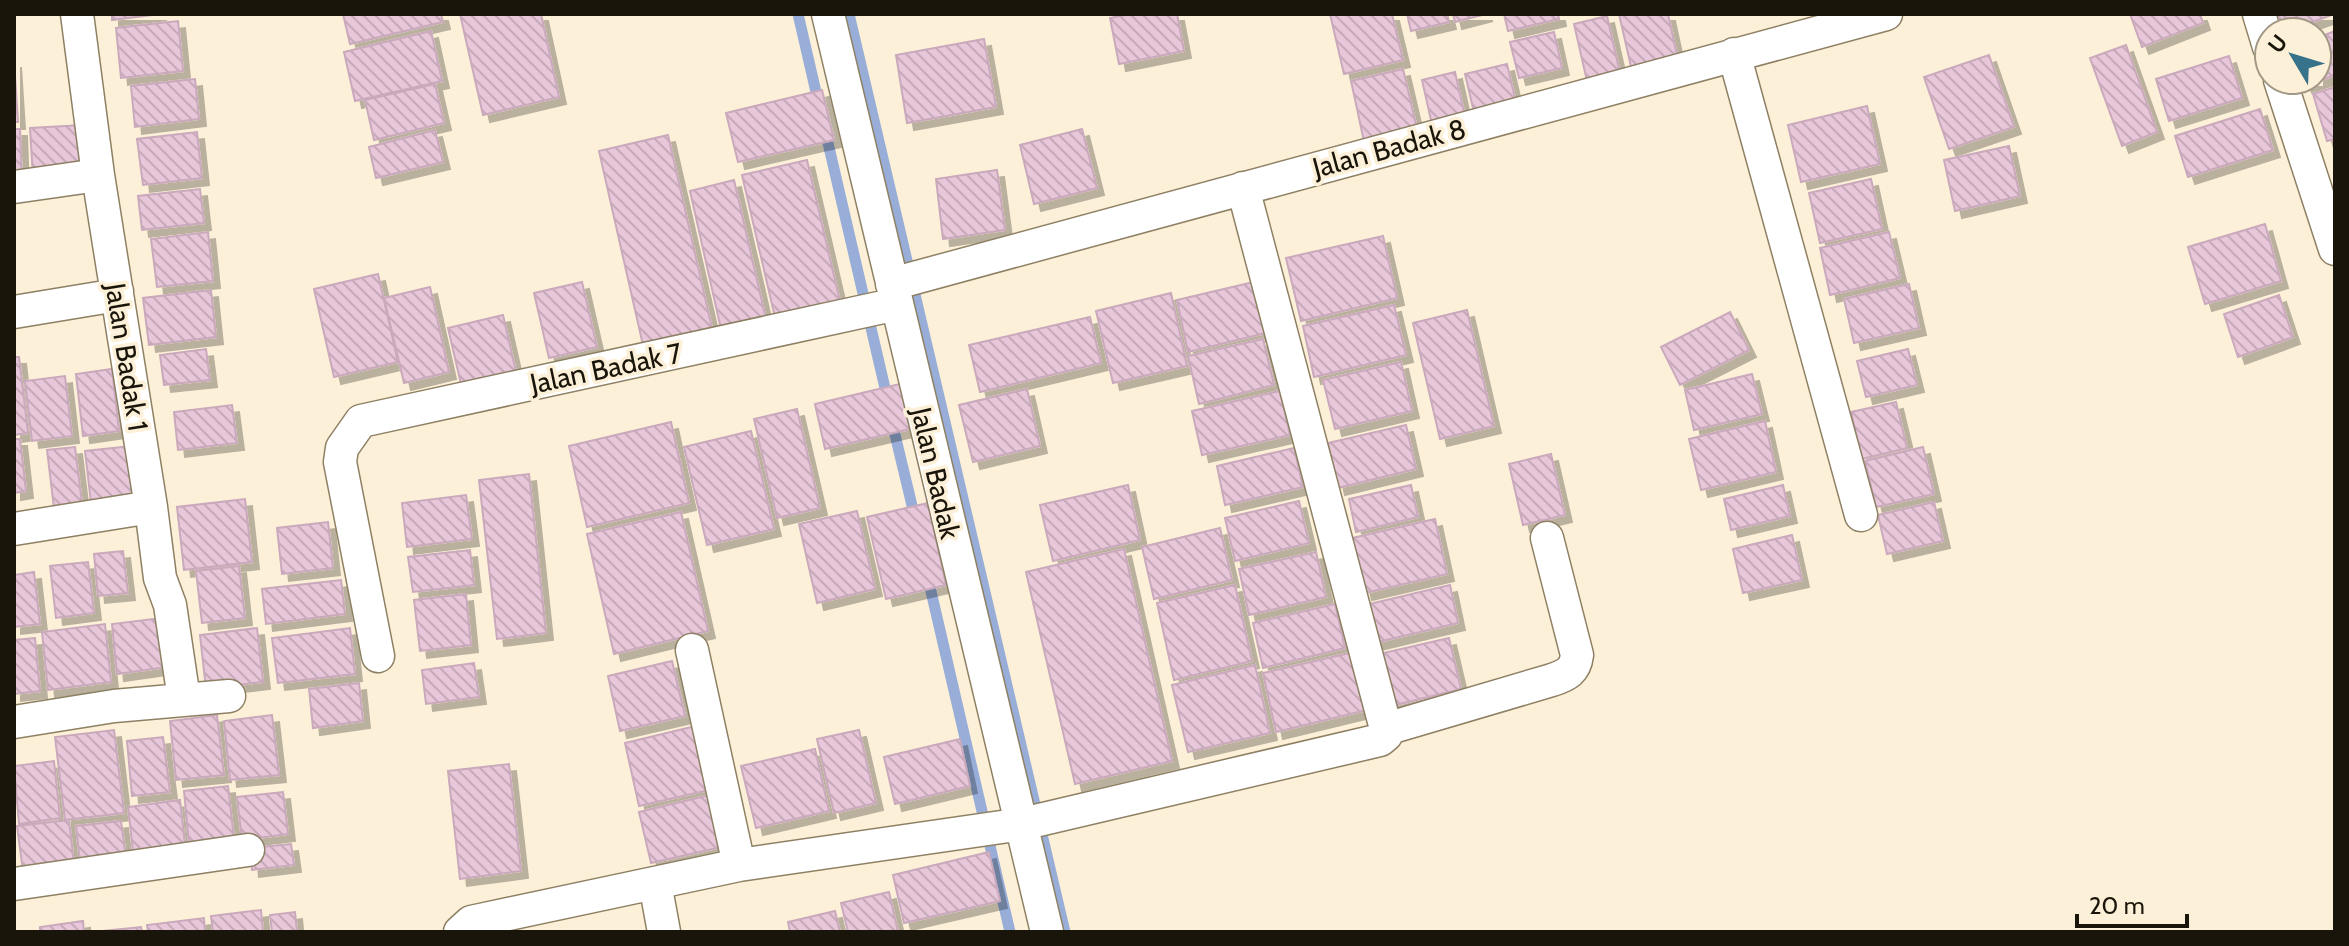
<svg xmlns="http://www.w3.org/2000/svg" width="2349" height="946" viewBox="0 0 2349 946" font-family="Cabin,sans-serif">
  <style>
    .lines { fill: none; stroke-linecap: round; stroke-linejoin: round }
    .stream { stroke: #98aed9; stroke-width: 11 }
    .building { fill: url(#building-back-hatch); stroke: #c9a9bb; stroke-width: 2; filter: url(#shadow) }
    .minor-casing { stroke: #8e8064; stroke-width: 35 }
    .minor { stroke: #fff; stroke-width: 32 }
    .labels { text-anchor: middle; stroke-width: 7; stroke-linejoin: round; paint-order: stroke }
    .street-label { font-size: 28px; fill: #1a150a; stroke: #fdf0d8 }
  </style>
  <defs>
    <pattern id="building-back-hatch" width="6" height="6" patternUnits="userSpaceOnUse" patternTransform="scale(2)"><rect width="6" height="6" fill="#e7c7d9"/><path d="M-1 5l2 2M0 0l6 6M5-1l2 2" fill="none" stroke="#c6aab9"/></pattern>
    <filter id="shadow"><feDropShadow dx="7" dy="7" stdDeviation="0" flood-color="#0004"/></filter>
  </defs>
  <rect width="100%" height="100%" fill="#fdf0d8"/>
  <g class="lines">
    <path class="stream" d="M798,14L819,105
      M849,14L1065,932
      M825,130L888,401
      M891,418L915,518
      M927,574L1010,932"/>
  </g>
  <path class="building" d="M112,14H160L112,20Z
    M343,14H441L443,22L350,44Z
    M460,14H541L559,97L483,115Z
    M1131,14H1177L1184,51L1119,64L1110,18Z
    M1330,14H1392L1403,60L1344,74Z
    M1407,14H1447L1449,22L1411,31Z
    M1453,14H1486L1455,22Z
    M1504,14H1558L1559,19L1508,31Z
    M1619,14H1668L1678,60L1632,71Z
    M2130,14H2200L2203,23L2142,47Z
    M2278,14H2334L2286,32Z
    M1607,16L1620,73L1587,81L1574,24Z
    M178,21L183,71L121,78L116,28Z
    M431,31L442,81L355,101L344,52Z
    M2335,31V75L2305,86L2303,80H2317V38Z
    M1554,32L1562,68L1519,78L1510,42Z
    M984,39L996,107L907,123L896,55Z
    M2126,45L2157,132L2122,146L2090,58Z
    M1989,55L2014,127L1949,149L1924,77Z
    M2229,56L2242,98L2169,121L2156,79Z
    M14,60L18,122H14Z
    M1507,64L1518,111L1476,121L1465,74Z
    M1403,69L1418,133L1365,146L1351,81Z
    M1455,72L1466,121L1433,129L1422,80Z
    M195,79L199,119L135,127L131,86Z
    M435,84L444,123L374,140L365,100Z
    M2335,87V139L2327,141L2313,94Z
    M822,90L834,140L738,162L726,113Z
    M1867,106L1880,164L1801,182L1788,125Z
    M2260,109L2273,150L2188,177L2175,136Z
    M83,125L86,174L33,177L30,128Z
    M14,129H20L22,183L14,184Z
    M1082,129L1097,188L1034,204L1020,145Z
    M435,130L443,162L376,178L369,147Z
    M197,132L202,178L143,185L137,139Z
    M668,135L714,337L645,354L599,151Z
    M2009,146L2020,196L1955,211L1944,160Z
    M807,160L842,310L777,326L742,175Z
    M997,170L1005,230L943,239L936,179Z
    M1871,179L1882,229L1820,243L1809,193Z
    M734,180L768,328L723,338L690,191Z
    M200,189L204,223L142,230L138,196Z
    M2265,224L2281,281L2205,304L2188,247Z
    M208,232L213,281L157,287L151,239Z
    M1889,232L1900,278L1830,295L1820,248Z
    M1383,236L1397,298L1301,321L1286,258Z
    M378,274L398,362L334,377L314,289Z
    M1258,281L1270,332L1188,352L1177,300Z
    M582,282L597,347L549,358L534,293Z
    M1909,284L1919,328L1854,343L1844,299Z
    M430,287L449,372L404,383L384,298Z
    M211,290L216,337L149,345L143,298Z
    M1171,293L1187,366L1113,383L1096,311Z
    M2279,295L2293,337L2238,357L2224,314Z
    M1394,305L1406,355L1314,377L1303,326Z
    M1467,310L1494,426L1440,439L1413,323Z
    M1730,312L1749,350L1680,385L1661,347Z
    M503,315L516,372L461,384L448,328Z
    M1090,317L1101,363L980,392L969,345Z
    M1263,339L1274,385L1199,404L1188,356Z
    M206,349L210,380L164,385L160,355Z
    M1908,349L1917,385L1866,397L1857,361Z
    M14,357H19L28,433L14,435Z
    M1401,362L1412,411L1335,429L1323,380Z
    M112,369L119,431L83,436L76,374Z
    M1752,374L1762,414L1694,430L1685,390Z
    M65,376L72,436L32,441L25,381Z
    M900,384L910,429L825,449L815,404Z
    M1027,389L1040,446L973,462L959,405Z
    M1280,391L1290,435L1202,455L1192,411Z
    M1896,402L1907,448L1862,459L1851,412Z
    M232,405L237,443L178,450L174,412Z
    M797,409L820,508L777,518L754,419Z
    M1765,421L1776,472L1701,490L1689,439Z
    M671,422L689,503L587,527L569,446Z
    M1406,425L1416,469L1338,488L1328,443Z
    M751,431L774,529L707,545L684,447Z
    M14,439H20L26,491L14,493Z
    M131,446L137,498L91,503L85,451Z
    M75,447L82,504L54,508L47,450Z
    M1923,447L1934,494L1876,507L1865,461Z
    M1294,448L1303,487L1225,505L1217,466Z
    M1551,454L1565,515L1523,525L1509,464Z
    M529,474L546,633L497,639L479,480Z
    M1128,485L1140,540L1053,561L1040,505Z
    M1411,485L1418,517L1356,532L1349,499Z
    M1783,485L1790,516L1731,530L1724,499Z
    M466,495L472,539L407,547L402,503Z
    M245,499L252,562L184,570L177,507Z
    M1299,501L1309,543L1235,561L1225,518Z
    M1934,502L1943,541L1887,554L1878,515Z
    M928,503L946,585L886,599L867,517Z
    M857,511L875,589L817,603L799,524Z
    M681,512L708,631L614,654L587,534Z
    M1435,519L1447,574L1365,593L1352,538Z
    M328,522L333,568L282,574L277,528Z
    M1220,528L1232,580L1154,599L1142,547Z
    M1792,535L1802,580L1743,593L1733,549Z
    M1124,549L1172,761L1075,784L1026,572Z
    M470,550L474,585L413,592L408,557Z
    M123,551L128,593L98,596L94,554Z
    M1316,552L1326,597L1249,615L1239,569Z
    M88,562L94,613L56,618L50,566Z
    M239,566L245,618L202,623L196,571Z
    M34,572L40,624L14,627V575Z
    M341,580L345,614L266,624L262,589Z
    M1235,585L1252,661L1174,680L1157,603Z
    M1450,585L1458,623L1374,643L1365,605Z
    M466,594L471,645L420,651L414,600Z
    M1335,604L1345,648L1263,668L1253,623Z
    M161,618L167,667L117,674L112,624Z
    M105,624L111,682L48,690L42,632Z
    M257,628L263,682L206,689L200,635Z
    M350,628L355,674L278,683L272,638Z
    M35,638L40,691L14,694V640Z
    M1449,638L1461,689L1387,707L1375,655Z
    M1354,652L1367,710L1276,732L1263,673Z
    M672,661L685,716L620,731L608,676Z
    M474,663L479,697L426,704L422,670Z
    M1255,665L1270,733L1188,752L1172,685Z
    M359,683L363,721L313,728L309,689Z
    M217,715L224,775L176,780L170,721Z
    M272,715L279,775L230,780L224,721Z
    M708,723L722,787L639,806L625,743Z
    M114,730L124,813L65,820L55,737Z
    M859,730L876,803L834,813L817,739Z
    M163,737L170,792L132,796L127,741Z
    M960,739L970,786L895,804L884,757Z
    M815,749L829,811L756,828L741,766Z
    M54,761L60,818L19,824L14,766Z
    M509,764L521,871L460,879L448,771Z
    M228,786L235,848L190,854L184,791Z
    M283,792L288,834L242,840L237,797Z
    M718,793L730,845L651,863L639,812Z
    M180,800L186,854L134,860L128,807Z
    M69,820L75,873L24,879L17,826Z
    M121,821L127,866L81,871L76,826Z
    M291,844L294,865L252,870L250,848Z
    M989,852L1000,901L904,923L893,875Z
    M889,892L898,932H848L841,903Z
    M261,910L263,932H213L211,916Z
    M835,911L840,932H790L788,922Z
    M295,912L297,932H272L270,915Z
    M204,918L205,932H148L147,925Z
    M83,921L84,932H40V927Z
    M141,927L142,932H92Z"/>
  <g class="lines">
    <g class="minor-casing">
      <path id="minor" d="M77,14L98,175L151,507L160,578L170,605L184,699
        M828,14L1047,932
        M2259,14L2269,47
        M1734,54L1861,515
        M2280,80L2335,249
        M14,187L98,175
        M892,284L1886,14
        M14,312L105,297L117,291
        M14,529L151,507
        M692,650L739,865
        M378,656L340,462L342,448L361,421L897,304
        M14,722L114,706L229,696
        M1386,729L1552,680C1567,675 1575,671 1577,655L1547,538
        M655,883L664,932
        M14,884L248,850
        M460,932L471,922L739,865L1022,824L1380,740L1386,735V729L1243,188"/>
    </g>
    <use href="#minor" class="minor"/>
  </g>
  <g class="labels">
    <g class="street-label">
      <text transform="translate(1389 148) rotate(-15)" y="10">Jalan Badak 8</text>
      <text transform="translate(127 357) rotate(81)" y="10">Jalan Badak 1</text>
      <text transform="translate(606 368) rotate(-12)" y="10">Jalan Badak 7</text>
      <text transform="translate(936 473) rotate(77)" y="10">Jalan Badak</text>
    </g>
  </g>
  <rect width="2349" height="946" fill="none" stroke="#1a150a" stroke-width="32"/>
  <g transform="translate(2293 56) rotate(308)"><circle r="38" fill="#fdf0d8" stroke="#a29886" stroke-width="2"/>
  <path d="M0-6L14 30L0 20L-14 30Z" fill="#367289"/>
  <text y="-12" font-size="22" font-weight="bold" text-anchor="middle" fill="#1a150a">U</text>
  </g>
  <path d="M2077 914v12h110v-12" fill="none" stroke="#1a150a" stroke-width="4"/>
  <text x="2089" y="914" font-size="24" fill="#1a150a" stroke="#fdf0d8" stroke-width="6" paint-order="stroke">20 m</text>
</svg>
